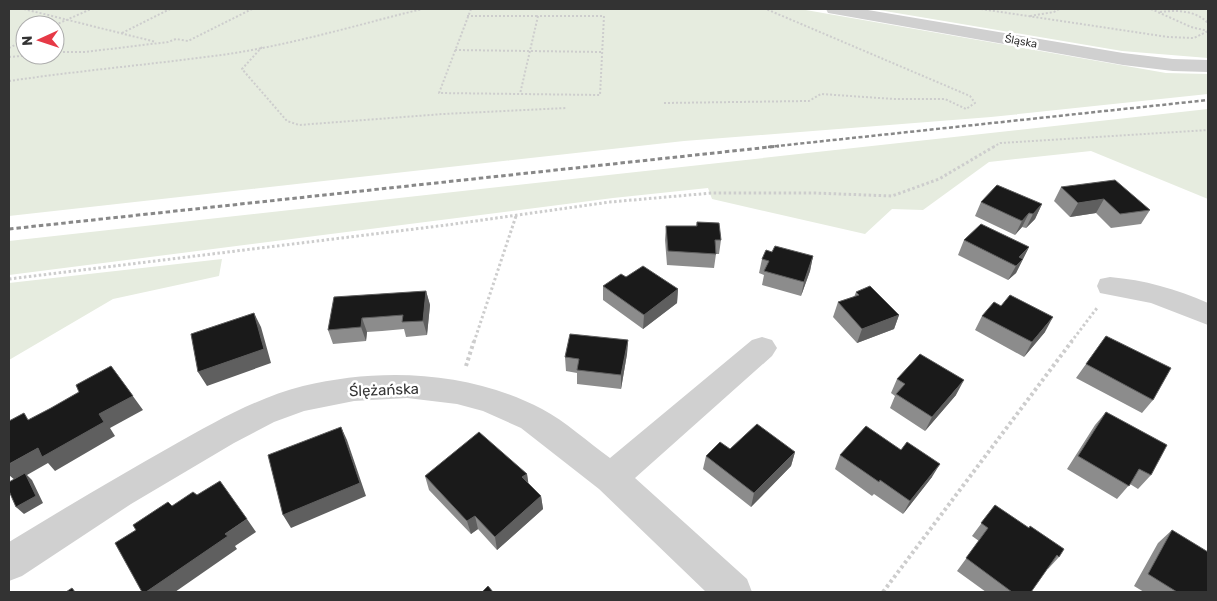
<svg xmlns="http://www.w3.org/2000/svg" width="1217" height="601" viewBox="0 0 1217 601" font-family="Rubik,sans-serif">
  <style>
    .green { fill: #e6ecdf; fill-rule: evenodd }
    .lines { fill: none; stroke-linecap: round; stroke-linejoin: round }
    .path-far2 { stroke: #cdcdcd; stroke-width: 2; stroke-dasharray: 2 2; stroke-linecap: butt }
    .path-far1 { stroke: #cdcdcd; stroke-width: 3; stroke-dasharray: 2.5 2.5; stroke-linecap: butt }
    .path { stroke: #cdcdcd; stroke-width: 4; stroke-dasharray: 3 3; stroke-linecap: butt }
    .minor { fill: #d0d0d0; fill-rule: evenodd }
    .rail-far1 { stroke: #888; stroke-width: 2.5; stroke-dasharray: 4 2.5; stroke-linecap: butt }
    .rail { stroke: #888; stroke-width: 3; stroke-dasharray: 4.5 3; stroke-linecap: butt }
    .wall { fill: #8c8c8c }
    .shaded-wall { fill: #5f5f5f }
    .building { fill: #1a1a1a; stroke: #5f5f5f }
    .labels { text-anchor: middle; stroke-width: 5; stroke-linejoin: round; paint-order: stroke }
    .far-street-label { font-size: 11px; fill: #333; stroke: #fff }
    .near-street-label { font-size: 15px; fill: #333; stroke: #fff }
  </style>
  <rect width="100%" height="100%" fill="#fff"/>
  <path class="green" d="M9,9H800L1166,73L1208,74V94L991,117L684,141L9,216ZM25,25H55V55H25Z
    M873,9H1208V58L1122,51Z
    M1208,109V199L1091,151L989,162L923,210L892,209L865,234L712,199L708,188L613,198L9,275V241Z
    M222,259L219,276L113,299L9,360V283Z"/>
  <g class="lines">
    <path class="path-far2" d="M24,9L156,42
      M471,9L439,93L600,95L604,16H538L520,94
      M981,9L1168,37L1194,38L1208,31
      M1151,9L1191,27L1208,31
      M1160,12C1177,10 1195,10 1208,23
      M467,16H538
      M1030,16L1054,12L1059,9
      M55,25L91,9
      M122,33L170,9
      M262,47L242,69L287,121L299,125L443,114L566,108
      M9,48L25,40
      M455,50L602,52
      M55,52H85L168,42L176,39L188,41L252,9
      M9,57L32,55
      M9,81C77,71 145,65 214,56C284,47 353,26 422,9
      M664,103L809,101L821,94L894,99H945L966,109L975,103L970,96L766,9
      M993,147L1000,143L1208,130"/>
    <path class="path-far1" d="M9,279L447,225L610,202L712,193H814L892,196L939,179L995,146
      M474,342L516,216
      M1071,342L1097,308"/>
    <path class="path" d="M466,366L474,341
      M883,592L1072,341"/>
    <path class="minor" d="M826,9H862L1123,53L1173,59L1208,60V72L1173,71L1123,65L834,14L828,13Z
      M1110,277C1144,280 1177,289 1208,303V325L1151,303L1100,293L1097,286L1100,279Z
      M762,337L772,340L777,348L772,356L635,478L747,579L752,592H706L599,489L521,428L483,411L457,404L407,398L354,401L304,411L274,422L234,443L131,504L22,576L9,581V542C63,509 117,477 172,446C213,423 256,398 303,386C382,367 469,371 542,409C565,421 589,443 610,458L752,340Z"/>
    <path class="rail-far1" d="M768,147L1208,100"/>
    <path class="rail" d="M9,229L779,146"/>
  </g>
  <path class="wall" d="M1061,187L1150,210L1141,224L1111,228L1096,213L1070,217L1054,201Z
    M981,202L1042,204L1035,219L1026,228L1022,227L1015,235L975,216Z
    M697,222L721,240L719,254H716L714,268L667,265L665,240L666,226H696Z
    M964,240L1029,247L1016,273L1008,280L958,255Z
    M772,252L813,256L810,271L801,296L762,285L764,275L759,273L762,259Z
    M626,277L678,289L677,303L643,329L603,300V286Z
    M426,291L430,305L427,335L406,337L404,329L382,331L367,332L366,341L333,344L328,330Z
    M856,292L899,315L894,329L857,343L833,317L838,302L854,297Z
    M1001,306L1045,332L1024,357L975,330L982,316Z
    M1106,336L1153,400L1142,413L1076,378Z
    M628,340L627,354L621,389L577,384V373L566,371L565,357Z
    M897,379L956,395L925,431L890,408L895,396L891,393Z
    M1106,412L1151,475L1138,489L1130,484L1117,499L1067,469L1095,425Z
    M730,449L795,452L791,466L751,507L703,469L706,456Z
    M840,455L932,477L903,514L874,494L872,496L835,469Z
    M527,474L528,483L541,496L543,509L497,550L478,529L471,534L429,490L425,476Z
    M995,505L1059,557L1048,569H1047L1031,592H986L957,571L979,541L972,536Z
    M1172,530L1208,592H1144L1134,586L1158,543Z"/>
  <path class="shaded-wall" d="M1104,199L1096,213L1070,217L1078,203Z
    M1042,204L1035,219L1026,228L1033,214Z
    M1029,213L1022,227L1015,235L1022,221Z
    M1029,247L1016,273L1008,280L1016,266L1019,257Z
    M813,256L810,271L801,296L804,282Z
    M678,289L677,303L643,329L644,315Z
    M426,291L430,305L427,335L423,321Z
    M254,313L261,327L271,363L207,386L198,372Z
    M899,315L894,329L857,343L862,329Z
    M1053,317L1045,332L1024,357L1032,342Z
    M362,318L367,332L366,341L361,327Z
    M628,340L627,354L621,389V375Z
    M111,366L143,410L110,428L115,436L55,471L48,463L27,475L32,480L43,503L24,514L16,507V481L9,475V464L99,414Z
    M964,380L956,395L925,431L932,417Z
    M341,427L347,440L366,496L291,528L283,515Z
    M795,452L791,466L751,507L754,493Z
    M940,464L932,477L903,514L910,501Z
    M527,474L529,487L522,477Z
    M541,496L543,509L497,550L495,537Z
    M475,516L478,529L471,534L467,521Z
    M247,519L256,532L235,546L237,549L175,592H146L225,534Z"/>
  <path class="building" d="M1115,180L1150,210L1120,214L1104,199L1078,203L1061,187Z
    M997,185L1042,204L1033,214L1029,213L1022,221L981,202Z
    M697,222L719,223L721,240H715L716,254L668,251L666,226H697Z
    M981,224L1029,247L1019,257L1023,259L1016,266L964,240Z
    M775,246L813,256L804,282L764,271L769,261L762,259L766,250L772,252Z
    M643,266L678,289L644,315L603,286L621,274L626,277Z
    M870,286L899,315L862,329L838,302L859,295L856,292Z
    M426,291L423,321L402,322L403,315L377,317L362,318L361,327L328,330L334,297Z
    M1010,295L1053,317L1032,342L982,316L994,302L1001,306Z
    M254,313L264,349L198,372L191,334Z
    M570,334L628,340L621,375L577,370L579,359L565,357Z
    M1106,336L1171,368L1153,400L1086,364Z
    M920,354L964,380L932,417L896,394L905,384L897,379Z
    M111,366L133,396L99,414L104,422L42,457L38,448L9,464V421L24,413L28,420L51,408L79,392L76,385Z
    M1106,412L1167,445L1151,475L1139,469L1129,486L1078,456Z
    M757,424L795,452L754,493L706,456L720,442L730,449Z
    M866,426L901,450L907,442L940,464L910,501L880,480L879,482L840,455Z
    M341,427L360,483L283,515L268,455Z
    M479,432L527,474L522,477L541,496L495,537L475,516L467,521L425,476Z
    M25,473L36,496L16,507L9,491V482Z
    M220,481L247,519L225,534L228,536L146,592H142L115,543L136,530L133,525L168,502L172,506L193,492L197,495Z
    M995,505L1029,528L1030,526L1064,549L1059,557L1057,555L1031,592H1012L966,558L988,528L981,523Z
    M1172,530L1208,552V592H1177L1148,574Z
    M488,586L493,592H482Z
    M72,588L75,592H66Z"/>
  <g class="labels">
    <g class="far-street-label">
      <text transform="translate(1021 41) rotate(10)" y="4">Śląska</text>
    </g>
    <g class="near-street-label">
      <text transform="translate(384 390) rotate(-2)" y="5">Ślężańska</text>
    </g>
  </g>
  <rect width="1217" height="601" fill="none" stroke="#333333" stroke-width="20"/>
  <g transform="translate(40 40) rotate(267)"><circle r="24" fill="#ffffff" stroke="#adadad"/>
  <path d="M0-4L9 19L0 12L-9 19Z" fill="#e63946"/>
  <text y="-8" font-size="14" font-weight="bold" text-anchor="middle" fill="#333333">N</text>
  </g>
</svg>
